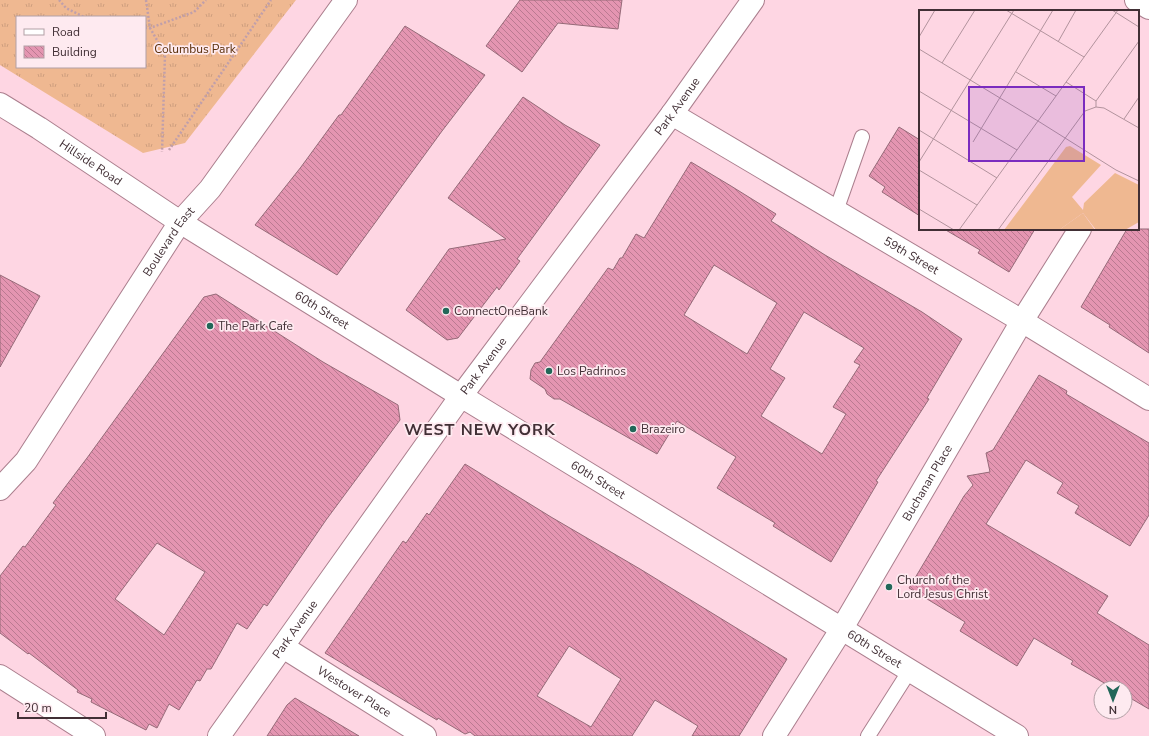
<svg xmlns="http://www.w3.org/2000/svg" width="1149" height="736" viewBox="0 0 1149 736" font-family="'Nunito Sans',sans-serif">
  <style>
    .grass { fill: url(#grass-tufts); fill-rule: evenodd }
    .building { fill: url(#building-back-hatch); stroke: #956a78; fill-rule: evenodd }
    .lines { fill: none; stroke-linecap: round; stroke-linejoin: round }
    .service-casing { stroke: #ab7f8e; stroke-width: 16 }
    .minor-casing { stroke: #ab7f8e; stroke-width: 24 }
    .tertiary-casing { stroke: #ab7f8e; stroke-width: 24 }
    .secondary-casing { stroke: #ab7f8e; stroke-width: 24 }
    .primary-casing { stroke: #ab7f8e; stroke-width: 24 }
    .path { stroke: #c09faa; stroke-width: 2.5; stroke-dasharray: 2 2; stroke-linecap: butt }
    .service { stroke: #fff; stroke-width: 14 }
    .minor { stroke: #fff; stroke-width: 22 }
    .tertiary { stroke: #fff; stroke-width: 22 }
    .secondary { stroke: #fff; stroke-width: 22 }
    .primary { stroke: #fff; stroke-width: 22 }
    .poi-dot { fill: #226759; stroke: #feeaf0; stroke-width: 1.5 }
    .labels { text-anchor: middle; stroke-width: 3.5; stroke-linejoin: round; paint-order: stroke }
    .park-label { font-size: 12px; fill: #5a2f09; stroke: #feeaf0 }
    .street-label { font-size: 12px; fill: #412f35; stroke: #feeaf0 }
    .poi-label { font-size: 12px; fill: #412f35; stroke: #feeaf0; text-anchor: start }
    .district-label { font-size: 16px; font-weight: bold; letter-spacing: 1px; fill: #412f35; stroke: #feeaf0 }
    .inset-road { fill: none; stroke: #b2939d; stroke-width: 1 }
    .view { fill: #7b2cbf; fill-opacity: 0.15; stroke: #7b2cbf; stroke-width: 2 }
    .inset-edge { fill: none; stroke: #412f35; stroke-width: 2 }
  </style>
  <defs>
    <pattern id="grass-tufts" width="24" height="20" patternUnits="userSpaceOnUse"><rect width="24" height="20" fill="#efb891"/><path d="M3 7l-1-3M5 7V3M7 7l1-3M15 17l-1-3M17 17v-4M19 17l1-3" fill="none" stroke="#ce9e7e"/></pattern>
    <pattern id="building-back-hatch" width="6" height="6" patternUnits="userSpaceOnUse"><rect width="6" height="6" fill="#e495b1"/><path d="M-1 5l2 2M0 0l6 6M5-1l2 2" fill="none" stroke="#ba7a91"/></pattern>
  </defs>
  <rect width="100%" height="100%" fill="#fed6e3"/>
  <path class="grass" d="M0,0H296L185,143L143,153L0,65ZM17,17H145V67H17Z"/>
  <path class="building" d="M520,0H622L618,29L558,23L522,72L486,46Z
    M405,26L485,75L442,131L337,275L255,225L301,167L339,115H341Z
    M523,97L565,125L600,145L517,259L520,261L499,290L497,287L458,338L447,340L406,310L449,249L506,239L448,198Z
    M899,127L920,140V216L882,192L885,187L869,176Z
    M691,162L731,186L776,214L771,221L825,255L922,312L962,339L927,398L929,399L876,481L878,482L831,562L773,526L775,523L717,488L736,457L677,421L657,454L560,399H554L547,394L545,389L530,379L531,370L535,363L540,362L608,268L613,270L620,258H622L636,234L644,238ZM714,265L777,303L747,354L684,315ZM804,312L864,348L854,362L860,365L833,407L846,414L822,454L761,416L785,378L770,369Z
    M944,229H1035L1009,272L978,253L980,250Z
    M1127,229H1149V353L1109,327L1110,325L1081,307Z
    M0,275L40,296L0,367Z
    M216,294L323,362L398,405L400,420L326,520L267,606L264,604L247,629L237,623L211,669H207L200,681L197,680L179,710L169,704L157,728L149,724L146,730L91,702L92,699L77,692L78,690L29,653L28,654L0,633V576L23,546L25,547L56,505L53,503L87,458L204,297ZM157,543L205,572L164,635L115,599Z
    M1039,375L1067,391L1066,394L1149,443V515L1130,546L1075,513L1079,506L1057,493L1063,483L1026,460L986,524L1108,596L1097,613L1149,645V709L1125,695V688H1113L1071,664L1073,661L1034,638L1017,666L960,631L965,622L909,588L964,496L973,485L967,476L990,472L986,453L993,450Z
    M465,464L551,517L640,569L787,659L739,736H692L698,726L655,700L632,736H475L470,732L465,734L438,718L437,720L325,653L403,541L406,543L427,513L429,515ZM569,646L621,679L591,727L537,696Z
    M295,698L359,736H267L287,705Z"/>
  <g class="lines">
    <g class="service-casing">
      <path id="service" d="M836,211L862,137
        M868,736L910,670"/>
    </g>
    <g class="minor-casing">
      <g id="minor">
        <path d="M1136,0L1149,8"/>
        <path id="s1" d="M672,114L1022,321L1149,399"/>
        <path id="s2" d="M283,647L425,736"/>
        <path d="M0,676L94,736"/>
        <path id="s3" d="M774,736L841,630L1022,321L1080,229"/>
      </g>
    </g>
    <g class="tertiary-casing">
      <g id="tertiary">
        <path id="s4" d="M219,736L461,396L1017,736"/>
      </g>
    </g>
    <g class="secondary-casing">
      <g id="secondary">
        <path id="s5" d="M180,222L461,396L672,114L753,0"/>
      </g>
    </g>
    <g class="primary-casing">
      <g id="primary">
        <path id="s6" d="M0,104L39,128L180,222"/>
        <path id="s7" d="M0,489L26,461L180,222L210,189L346,0"/>
      </g>
    </g>
    <path class="path" d="M59,0L66,8L84,17
      M146,0L150,28L165,54L162,152
      M145,28H150L194,12L206,0
      M169,150L271,0"/>
    <use href="#service" class="service"/>
    <use href="#minor" class="minor"/>
    <use href="#tertiary" class="tertiary"/>
    <use href="#secondary" class="secondary"/>
    <use href="#primary" class="primary"/>
  </g>
  <g class="poi-dot">
    <circle cx="446" cy="311" r="4"/>
    <circle cx="210" cy="326" r="4"/>
    <circle cx="549" cy="371" r="4"/>
    <circle cx="633" cy="429" r="4"/>
    <circle cx="889" cy="587" r="4"/>
  </g>
  <g class="labels">
    <g class="park-label">
      <text x="195" y="53">Columbus Park</text>
    </g>
    <g class="street-label">
      <text dy="4" stroke="none"><textPath href="#s5" startOffset="692">Park Avenue</textPath></text>
      <text dy="4" stroke="none"><textPath href="#s6" startOffset="108">Hillside Road</textPath></text>
      <text dy="4" stroke="none"><textPath href="#s7" startOffset="300">Boulevard East</textPath></text>
      <text dy="4" stroke="none"><textPath href="#s1" startOffset="278">59th Street</textPath></text>
      <text dy="4" stroke="none"><textPath href="#s5" startOffset="167">60th Street</textPath></text>
      <text dy="4" stroke="none"><textPath href="#s5" startOffset="368">Park Avenue</textPath></text>
      <text dy="4" stroke="none"><textPath href="#s4" startOffset="578">60th Street</textPath></text>
      <text dy="4" stroke="none"><textPath href="#s3" startOffset="296">Buchanan Place</textPath></text>
      <text dy="4" stroke="none"><textPath href="#s4" startOffset="131">Park Avenue</textPath></text>
      <text dy="4" stroke="none"><textPath href="#s4" startOffset="902">60th Street</textPath></text>
      <text dy="4" stroke="none"><textPath href="#s2" startOffset="84">Westover Place</textPath></text>
    </g>
    <g class="poi-label">
      <text x="454" y="315">ConnectOneBank</text>
      <text x="218" y="330">The Park Cafe</text>
      <text x="557" y="375">Los Padrinos</text>
      <text x="641" y="433">Brazeiro</text>
      <text x="897" y="584">Church of the<tspan x="897" dy="14">Lord Jesus Christ</tspan></text>
    </g>
    <g class="district-label">
      <text x="480" y="435">WEST NEW YORK</text>
    </g>
  </g>
  <g transform="translate(919 10)">
    <rect width="220" height="220" fill="#fed6e3"/>
    <path d="M151,136L182,155L153,187L164,200L165,193L196,163L220,175V212L206,220H177L164,203L140,220H85L147,137Z" fill="#efb891"/>
    <path d="M164,203L176,220H140Z" fill="#efb891"/>
    <path class="inset-road" d="M87,0L165,47M193,0L220,17M0,27L16,0M139,32L157,0M0,39L119,111L199,0M23,53L56,0M97,62L137,86M147,72L177,91M0,81L98,140M177,97V91L220,31M205,109L220,87M0,120L78,168M54,132L134,0M0,152L95,0M0,160L58,195M0,199L35,220M40,220L119,111L197,160L220,171M79,220L166,101L177,97L185,98L220,118"/>
    <path class="view" d="M50,77H165V151H50Z"/>
    <rect width="220" height="220" class="inset-edge"/>
  </g>
  <rect x="16" y="16" width="130" height="52" fill="#feeaf0" stroke="#b29fa5"/>
  <rect x="24" y="29" width="20" height="6" fill="#ffffff" stroke="#b29fa5"/>
  <text x="52" y="36" font-size="12" fill="#412f35">Road</text>
  <rect x="24" y="46" width="20" height="12" fill="url(#building-back-hatch)" stroke="#b29fa5"/>
  <text x="52" y="56" font-size="12" fill="#412f35">Building</text>
  <g transform="translate(1113 700) rotate(180)"><circle r="19" fill="#feeaf0" stroke="#b29fa5"/>
  <path d="M0-3L7 15L0 10L-7 15Z" fill="#226759"/>
  <text y="-6" font-size="11" font-weight="bold" text-anchor="middle" fill="#412f35">N</text>
  </g>
  <path d="M18 712v6h88v-6" fill="none" stroke="#412f35" stroke-width="2"/>
  <text x="24" y="712" font-size="12" fill="#412f35" stroke="#feeaf0" stroke-width="3" paint-order="stroke">20 m</text>
</svg>
